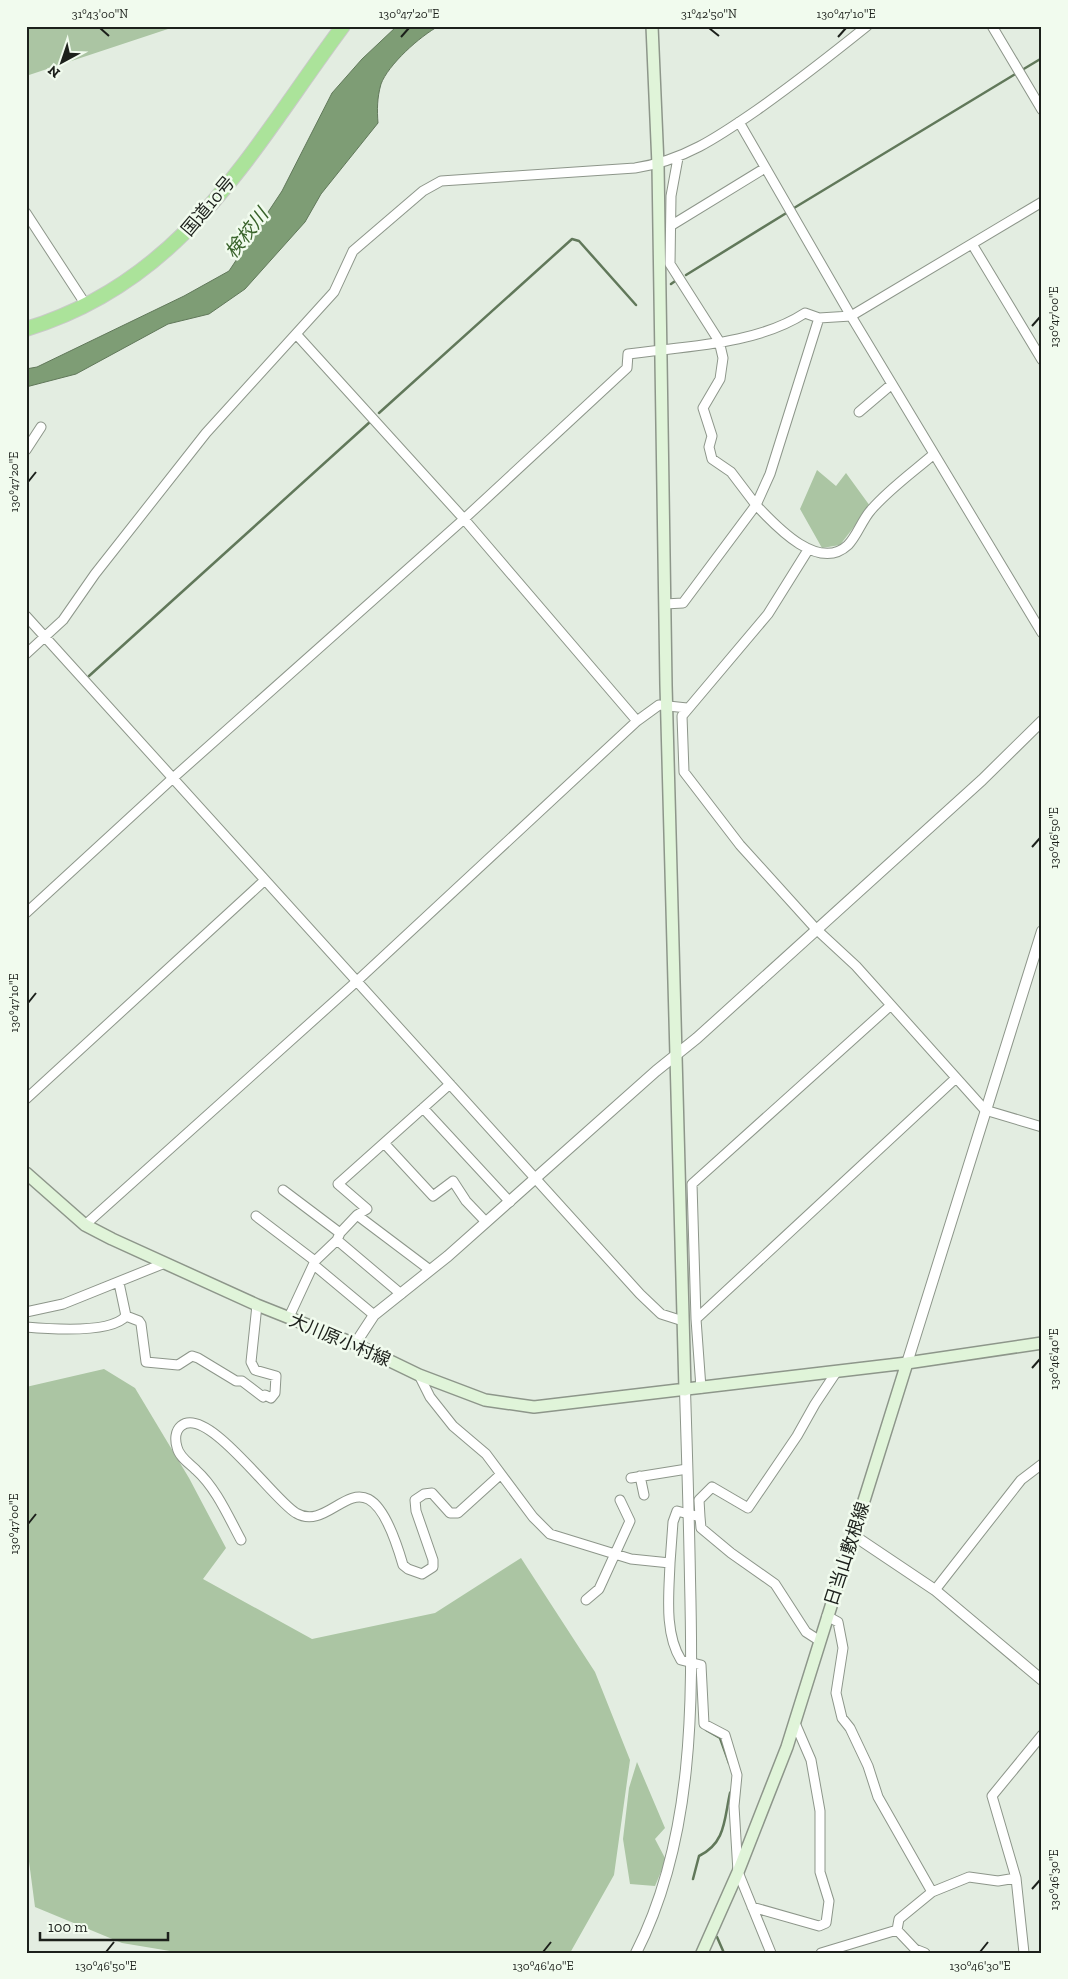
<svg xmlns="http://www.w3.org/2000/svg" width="1068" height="1979" viewBox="0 0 1068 1979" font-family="'Zilla Slab','Noto Sans JP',serif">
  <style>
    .green { fill: #abc5a3 }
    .water { fill: #7e9d75; stroke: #61785a }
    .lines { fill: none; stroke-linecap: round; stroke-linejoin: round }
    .stream { stroke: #61785a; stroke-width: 2.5 }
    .minor-casing { stroke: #8d968a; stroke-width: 11 }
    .tertiary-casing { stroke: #8d968a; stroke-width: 12 }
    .secondary-casing { stroke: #8d968a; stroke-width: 14 }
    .trunk-casing { stroke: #c9c9c8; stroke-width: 16 }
    .minor { stroke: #fff; stroke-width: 9 }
    .tertiary { stroke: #fff; stroke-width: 10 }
    .secondary { stroke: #e0f4d9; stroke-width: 11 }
    .trunk { stroke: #abe39a; stroke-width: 14 }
    .ticks { fill: none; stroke: #1c201b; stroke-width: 2 }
    .labels { text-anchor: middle; stroke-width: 5; stroke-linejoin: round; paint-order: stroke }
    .street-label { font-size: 18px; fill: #1c201b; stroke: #f1fbee }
    .water-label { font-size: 19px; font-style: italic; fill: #39632b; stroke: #f1fbee }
    .neatline { fill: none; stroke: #1c201b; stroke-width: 2 }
    .ticks-label { font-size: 12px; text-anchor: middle; fill: #1c201b }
  </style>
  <rect width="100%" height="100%" fill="#e3ede1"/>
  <path class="green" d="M26,26H177L26,76Z
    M817,470L836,486L846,473L870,506L840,545L822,548L800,509Z
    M104,1369L135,1388L189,1478L226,1548L203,1579L312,1639L435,1613L521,1558L595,1672L630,1760L614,1875L570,1953H182L122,1943L35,1907L28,1854H26V1437L28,1433L26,1387Z
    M637,1762L665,1828L655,1839L666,1860L655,1886L630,1884L623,1839L629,1788Z"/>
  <path class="water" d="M397,26H439C420,36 388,65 381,84C377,98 377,110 378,123L321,194L305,222L245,289L209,314L168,324L76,374L26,387V369L37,367L184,296L229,271L282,191L332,93L362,59Z"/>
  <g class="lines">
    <path class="stream" d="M1022,70L1042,58
      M794,208L1017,73
      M686,275L788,212
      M671,284L678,279
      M379,413L572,239L579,241L636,305
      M89,676L371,421
      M706,1730L720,1738L729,1763
      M693,1879L699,1856C726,1843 724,1819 730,1793L733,1789
      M717,1937L724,1953"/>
    <g class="minor-casing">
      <path id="minor" d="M992,26L1042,110
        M739,122L851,316L1042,633
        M26,213L86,305
        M672,225L765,168
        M972,244L1042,360
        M819,318L770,474L756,505C774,524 818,573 848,545C857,536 862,520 871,510C889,489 913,472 934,454
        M296,334L464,519L637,721
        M859,412L892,384
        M26,450L41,427
        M808,550L768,614L682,716L684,772L740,845L816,929L856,966L985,1110L1042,1127
        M665,604L683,603L756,505L731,472L712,459L709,447L712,436L703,408L720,379L723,358L719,341L670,264L671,196L678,158
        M26,616L640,1294L661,1314L683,1321
        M26,654L63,620L95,574L206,433L334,292L353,251L423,191L441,181L635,168C683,161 718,137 757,110C795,83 831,55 867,26
        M26,913L173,778L464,519L627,368L628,354C685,346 756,345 805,313L819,318L851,316L1042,202
        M26,1099L265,880
        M423,1108L510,1202
        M384,1143L433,1196L453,1181L466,1201L486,1222
        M283,1190L340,1233
        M357,1215L367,1209L338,1184L450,1084
        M256,1216L315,1261
        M85,1225L357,981L637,721L659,705L687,708
        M337,1240L401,1294
        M314,1265L374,1315
        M26,1312L63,1304L165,1263
        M126,1316L139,1321L141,1324L146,1362L178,1365L192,1356L198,1358L236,1381H242L263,1397L265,1395L271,1398L275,1393L276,1376L255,1370L251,1362L257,1305
        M289,1317L315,1261L337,1240L340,1233L357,1215L430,1270
        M696,1319L956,1078
        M26,1327C49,1329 111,1334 126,1316L119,1283
        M419,1375L430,1397L453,1426L486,1454L533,1517L550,1534L631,1559L670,1563C669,1593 664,1633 681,1660L701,1665L704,1724L725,1735L737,1775L734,1806L738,1872L771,1953
        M701,1388L696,1319L692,1184L891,1005
        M640,1476L644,1495
        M631,1478L687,1469
        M700,1517L701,1528L731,1553L775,1584L806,1632L820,1641
        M241,1540C228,1516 216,1488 196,1470C189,1463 179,1457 177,1447C175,1440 175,1431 181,1426C207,1404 274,1501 296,1513C336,1537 365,1434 403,1565L408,1569L422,1574L433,1567V1560L416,1511L415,1500L424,1494L432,1493L450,1513H458L500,1475
        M670,1563L673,1522L677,1511L700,1517L699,1500L712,1487L748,1508L797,1436L815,1404L837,1371
        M935,1590L1021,1480L1042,1464
        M586,1600L599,1589L630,1521L620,1500
        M827,1616L838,1622L843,1648L836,1693L842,1718L850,1728L868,1766L878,1797L932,1892
        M752,1907L819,1926L826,1923L829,1901L820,1872V1811L811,1760L795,1723
        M897,1930L915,1949L925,1953
        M821,1953L897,1930L899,1919L932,1892L969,1877L998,1881L1016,1878
        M1024,1953L1016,1878L992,1796L1042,1735"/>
    </g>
    <g class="tertiary-casing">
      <path id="tertiary" d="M355,1344L374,1315L448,1256L656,1071L697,1038L982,780L1042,721
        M907,1363L1042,931
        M853,1535L935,1590L1042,1680
        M636,1953C694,1839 693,1703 690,1579C689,1516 687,1453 685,1390"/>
    </g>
    <g class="secondary-casing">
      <path id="secondary" d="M652,26L658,165L666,685L685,1390
        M26,1173L85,1225L112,1239L257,1305L355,1344L419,1375L485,1400L534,1407L907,1363L1042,1343
        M702,1953L738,1872L787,1747L907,1363"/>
    </g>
    <g class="trunk-casing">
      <path id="trunk" d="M26,329C185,281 250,151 343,26"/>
    </g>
    <use href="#minor" class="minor"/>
    <use href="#tertiary" class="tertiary"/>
    <use href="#secondary" class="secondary"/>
    <use href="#trunk" class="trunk"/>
  </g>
  <path class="ticks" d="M100,28L109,36M709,28L719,36M401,37L409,28M838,37L846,28M1032,326L1040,317M28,482L36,472M1032,847L1040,838M28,1003L36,993M1032,1368L1040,1359M28,1524L36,1514M1032,1889L1040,1880M106,1952L114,1942M543,1952L551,1942M980,1952L988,1942"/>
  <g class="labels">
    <g class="street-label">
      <text transform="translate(208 206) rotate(-50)" y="6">国道10号</text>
      <text transform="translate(340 1340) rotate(23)" y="6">大川原小村線</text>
      <text transform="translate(847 1554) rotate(-72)" y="6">日当山敷根線</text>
    </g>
    <g class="water-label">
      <text transform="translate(246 233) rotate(-52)" y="7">検校川</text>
    </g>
  </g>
  <rect width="1068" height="1979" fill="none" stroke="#f1fbee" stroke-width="55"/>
  <g transform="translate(62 62) rotate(220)" stroke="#f1fbee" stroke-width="4" paint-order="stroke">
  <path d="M0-4L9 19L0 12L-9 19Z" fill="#1c201b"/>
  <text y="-8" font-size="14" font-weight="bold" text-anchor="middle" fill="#1c201b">N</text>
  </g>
  <path d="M40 1932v8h128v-8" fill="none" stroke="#1c201b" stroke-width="2.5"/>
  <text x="48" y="1932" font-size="15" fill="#1c201b" stroke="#f1fbee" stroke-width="4" paint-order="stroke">100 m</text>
  <rect x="28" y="28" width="1012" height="1924" class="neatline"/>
  <g class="ticks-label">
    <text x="100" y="18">31°43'00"N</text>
    <text x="409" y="18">130°47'20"E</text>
    <text x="709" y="18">31°42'50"N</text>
    <text x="846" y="18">130°47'10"E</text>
    <text transform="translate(1054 317) rotate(-90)" y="4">130°47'00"E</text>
    <text transform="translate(14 482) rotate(-90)" y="4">130°47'20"E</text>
    <text transform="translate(1054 838) rotate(-90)" y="4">130°46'50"E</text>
    <text transform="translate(14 1003) rotate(-90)" y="4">130°47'10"E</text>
    <text transform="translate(1054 1359) rotate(-90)" y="4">130°46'40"E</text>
    <text transform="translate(14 1524) rotate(-90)" y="4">130°47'00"E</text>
    <text transform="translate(1054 1880) rotate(-90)" y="4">130°46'30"E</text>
    <text x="106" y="1970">130°46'50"E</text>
    <text x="543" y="1970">130°46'40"E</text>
    <text x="980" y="1970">130°46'30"E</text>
  </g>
</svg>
